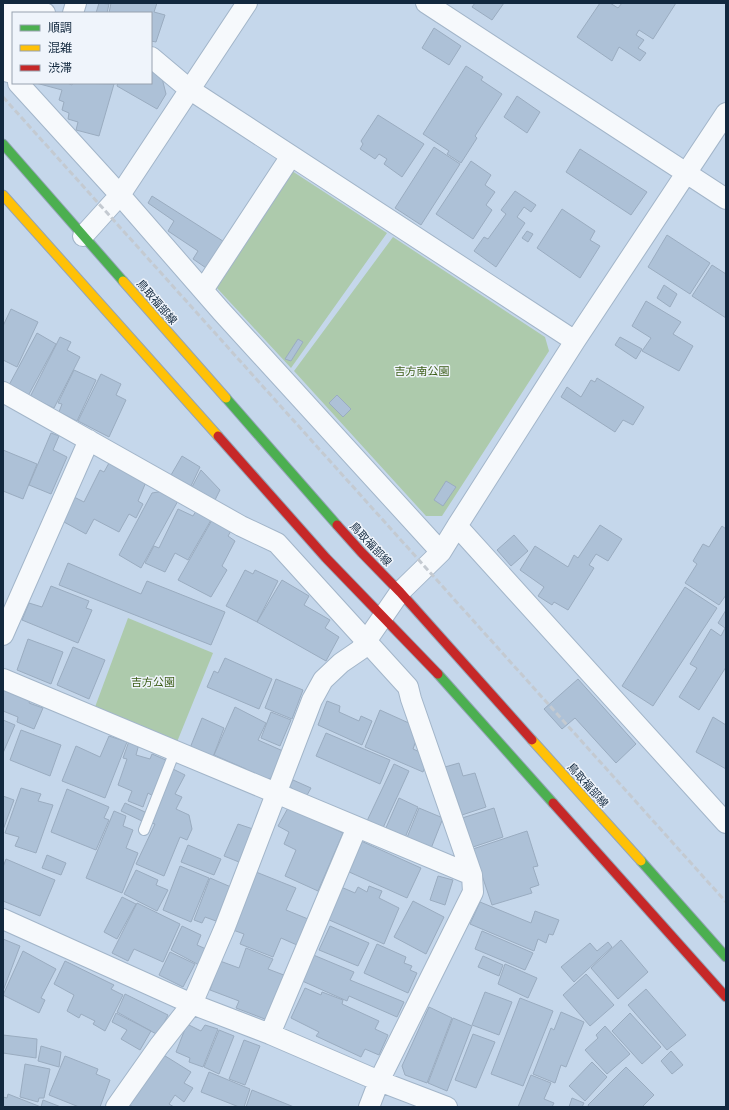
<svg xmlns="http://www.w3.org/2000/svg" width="729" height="1110" viewBox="0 0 729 1110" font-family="Barlow,'Noto Sans JP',sans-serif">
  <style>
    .green { fill: #adcaac }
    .building { fill: #adc1d7; stroke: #9aacc0 }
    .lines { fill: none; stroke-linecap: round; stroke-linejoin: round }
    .lane-casing { stroke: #a2b5c9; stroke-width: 12 }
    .street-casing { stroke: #a2b5c9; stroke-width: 22 }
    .fast-casing { stroke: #94a4b7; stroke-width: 11 }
    .slow-casing { stroke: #94a4b7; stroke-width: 11 }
    .jam-casing { stroke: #94a4b7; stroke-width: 11 }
    .lane { stroke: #f6f9fc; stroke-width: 10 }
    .street { stroke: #f6f9fc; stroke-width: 20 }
    .fast { stroke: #4caf50; stroke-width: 9 }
    .slow { stroke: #ffc107; stroke-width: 9 }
    .jam { stroke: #c62828; stroke-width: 9 }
    .rail { stroke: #c4cad1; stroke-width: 3; stroke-dasharray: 6 3; stroke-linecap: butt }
    .labels { text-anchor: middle; stroke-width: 3; stroke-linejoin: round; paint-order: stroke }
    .street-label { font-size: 11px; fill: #12283e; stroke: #eff4fb }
    .park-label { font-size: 11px; fill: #3b5c16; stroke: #eff4fb }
  </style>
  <rect width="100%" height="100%" fill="#c5d7eb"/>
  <path class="green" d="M292,171L387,233L291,368L216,287Z
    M393,237L545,337L549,351L442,516H426L294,371Z
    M128,618L213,653L177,742L95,707Z"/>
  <path class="building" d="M99,3L109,4L107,13H96Z
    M111,3H157L154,12L165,15L156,42L151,41V13H109Z
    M475,3H504L492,20L472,7Z
    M600,3H610L618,8L622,3H676L653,39L639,30L636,35L644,40L638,48L646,53L640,61L619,47L612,61L577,37Z
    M434,28L461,46L449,65L422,48Z
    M466,66L483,77L481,80L502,94L475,136L477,138L461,163L447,154L449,151L423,134Z
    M151,71L162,78L166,94L157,109L117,86L118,83H151Z
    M36,83H67L72,85L73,83L114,84L99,136L76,130L78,122L68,119L69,113L62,110L64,102L59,100L62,90Z
    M517,96L540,112L527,133L504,117Z
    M378,115L424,144L402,177L384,164L387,159L379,154L375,159L360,149L363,144L361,141Z
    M434,147L460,164L421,225L395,208Z
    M580,149L647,192L631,215L566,172Z
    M471,161L491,175L485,185L495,192L486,205L492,210L473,239L436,214Z
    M515,191L536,205L531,212L524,207L517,217L525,223L496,267L474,251L484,237L488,239L506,214L501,210Z
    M152,196L226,243L209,270L193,259L198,251L168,231L174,221L148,203Z
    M562,209L595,231L590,240L600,246L580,278L537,248Z
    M527,231L533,234L528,242L522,238Z
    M667,235L710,263L690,294L648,267Z
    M712,265L726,274V318L692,296Z
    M664,285L677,294L670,307L657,298Z
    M646,301L681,322L673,334L693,346L679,371L642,351L651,338L632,326Z
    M11,309L38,322L17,367L3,360V326Z
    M37,333L56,344L28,396L9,385Z
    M60,337L71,342L67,350L80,357L54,408L30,397Z
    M620,337L642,349L636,359L615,345Z
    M298,339L303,342L291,361L285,359Z
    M74,370L96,380L77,421L59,412L62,404L58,403Z
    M101,374L121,384L116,395L126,400L109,437L78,421Z
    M597,378L644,407L633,425L623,420L615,432L561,397L567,387L581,397L591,380L595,382Z
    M337,395L351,409L343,417L329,403Z
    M51,433L59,436L53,450L67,457L51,494L29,485Z
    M3,450L37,464L23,499L3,491Z
    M182,456L200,467L191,486L171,475Z
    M109,463L146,482L138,501L143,504L136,518L129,514L119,532L94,519L86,534L64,522L74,497L84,502L100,470L104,472Z
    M201,470L220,490L215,500L192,487Z
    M446,481L456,487L443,506L434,500Z
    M164,491L179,499L141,568L119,555L152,493Z
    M178,509L193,516L196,511L211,520L188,560L175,553L165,572L145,563L154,546L159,548Z
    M212,520L231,531L228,536L235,541L222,566L227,570L211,597L178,580Z
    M600,525L622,539L608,561L596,554L589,565L594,568L568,610L554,602L552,605L538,596L544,587L520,570L535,546L568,567L574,555L578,558Z
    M722,526L726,529V595L719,605L685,583L697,564L693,561L703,544L709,547Z
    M514,535L528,551L511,566L497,550Z
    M68,563L141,594L147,581L225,612L211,645L59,585Z
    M245,570L253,574L255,570L278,581L257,622L226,606Z
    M282,580L309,596L304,605L330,620L325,628L339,637L326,661L257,622Z
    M51,586L89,601L86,608L92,610L78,643L22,620L29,603L42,607Z
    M685,587L717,608L653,706L622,686Z
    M726,610V667L699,710L679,697L697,668L690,664L711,629L721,636L725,628L718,623Z
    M28,639L63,652L51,684L17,670Z
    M73,647L105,660L89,699L57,685Z
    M225,658L272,679L259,709L207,687L214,671L218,673Z
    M276,679L303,690L292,719L265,708Z
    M578,679L636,744L616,763L575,718L562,729L544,709Z
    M3,686L31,698L29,703L43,708L34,729L17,722L18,717L3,711Z
    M327,701L340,706L339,712L359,721L361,716L372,721L362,745L318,725Z
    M235,707L266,723L258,740L283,751L274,777L265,780L246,772V769L214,755Z
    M380,710L411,724L417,738L413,749L422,753L426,765L423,772L365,747Z
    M271,712L291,720L280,746L261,738Z
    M713,717L726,725V769L696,752Z
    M202,718L224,728L213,757L190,748Z
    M3,720L15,725L3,753Z
    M21,730L61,745L50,776L10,760Z
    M326,733L390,760L380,784L316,756Z
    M109,736L127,742L105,798L62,781L76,746L100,757Z
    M129,741L139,744L136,755L150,759L152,754L168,761L153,796L148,793L143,807L128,801L132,791L118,785L127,759L123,758Z
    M459,763L463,776L475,773L486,807L462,815L450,780L448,782L445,767Z
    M394,764L409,771L382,830L366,823Z
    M173,769L185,775L175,794L182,797L176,809L189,815L192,829L187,840L180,837L164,876L136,864L155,824L151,823Z
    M293,780L311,788L306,797L294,791L290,786Z
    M21,788L41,794L38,801L53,805L36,853L15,846L19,837L5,833Z
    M67,789L109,807L104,818L109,820L96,850L51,832Z
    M3,796L14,800L3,830Z
    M399,798L418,807L404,840L385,830Z
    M125,803L145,812L142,821L121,811Z
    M288,808L343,833L318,891L285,876L296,850L284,844L289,832L278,826Z
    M419,808L443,818L430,851L406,840Z
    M494,808L503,837L473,847L462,818Z
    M114,811L126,816L123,826L133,830L126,848L138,853L122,893L86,878Z
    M238,824L253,829L239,862L224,856Z
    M527,831L538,866L533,867L539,885L530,888L532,893L492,905L473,849Z
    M361,841L421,868L407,898L347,871Z
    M188,845L221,859L214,875L181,862Z
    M47,855L66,863L61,875L42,868Z
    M6,859L55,880L40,916L3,901V867Z
    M180,866L209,878L191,922L163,910Z
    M136,870L158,880L156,885L168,890L157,911L124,894Z
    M256,872L296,888L286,910L308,919L297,945L281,938L273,957L240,944L244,934L233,930Z
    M438,876L453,880L445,905L430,900Z
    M210,878L231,887L216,921L205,917L202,923L194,920Z
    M369,886L382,891L379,898L399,908L384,944L327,919L341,887L355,893L358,887L367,892Z
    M122,897L136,904L117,939L104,932Z
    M413,901L444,917L426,954L394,937Z
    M480,902L531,923L535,911L559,920L553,935L549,934L546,943L538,939L534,951L470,924Z
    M137,903L180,924L163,962L134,949L128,961L112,953Z
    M182,926L201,935L197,945L206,949L199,965L171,950Z
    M330,926L369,943L358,966L319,950Z
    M482,931L533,953L525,970L475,949Z
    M3,939L20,946L3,991Z
    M621,940L648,972L618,999L591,968Z
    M608,942L612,947L574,982L561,967L590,943L597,951Z
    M377,944L406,957L404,963L412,966L410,970L417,973L408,993L364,973Z
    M246,948L273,959L268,969L289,977L270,1021L236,1008L239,1001L210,990L220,961L239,968Z
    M23,951L56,969L41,998L45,1000L39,1013L3,995Z
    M170,952L195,964L183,987L159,975Z
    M311,954L354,972L350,980L404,1002L397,1017L349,996L347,1001L300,980Z
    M483,956L503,965L499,976L478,967Z
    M65,961L114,985L111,989L123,995L105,1031L93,1024L95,1021L81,1014L79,1018L67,1011L74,995L54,984Z
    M505,964L537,978L528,998L498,984Z
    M586,974L614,1005L590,1026L563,995Z
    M305,988L321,995L322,992L343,1000L342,1004L379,1021L375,1029L388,1035L379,1055L365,1049L361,1057L316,1036L319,1032L291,1018Z
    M646,989L686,1035L667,1050L628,1005Z
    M485,992L512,1002L499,1035L472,1025Z
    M125,994L168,1015L158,1035L117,1012Z
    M520,998L553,1011L523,1086L491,1074Z
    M429,1007L452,1018L427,1083L405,1075L402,1066Z
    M561,1012L584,1022L566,1067L561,1065L555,1083L533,1074L551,1028L554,1030Z
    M116,1013L151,1031L140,1050L121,1039L127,1030L112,1022Z
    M630,1013L661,1047L642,1064L612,1031Z
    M453,1018L472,1026L447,1091L428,1083Z
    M187,1024L201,1031L205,1025L218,1029L203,1067L189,1062L190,1058L176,1052Z
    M605,1026L630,1054L607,1074L585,1050L598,1038L596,1035Z
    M219,1030L234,1036L219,1074L204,1067Z
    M473,1034L495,1042L476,1088L455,1080Z
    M3,1035L37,1039L36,1058L3,1053Z
    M244,1040L260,1046L245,1085L229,1079Z
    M41,1046L61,1052L59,1067L38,1061Z
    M671,1051L683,1065L672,1074L661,1061Z
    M162,1054L191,1072L184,1083L193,1088L184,1102L175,1095L169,1104L174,1107H133L128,1104Z
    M65,1056L98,1069L96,1074L110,1080L100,1107H79L49,1095Z
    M592,1062L607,1077L585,1101L569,1086Z
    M25,1064L50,1069L44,1098H39L38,1102L20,1097Z
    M626,1067L654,1095L642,1107H589L588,1105Z
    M209,1072L250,1089L244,1107H239L201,1092Z
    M531,1075L551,1083L544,1099L554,1103L552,1107H518Z
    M252,1090L294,1107H246Z
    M8,1094L41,1107L43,1100L61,1107H3V1097L7,1098Z
    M572,1098L584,1103L582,1107H569Z"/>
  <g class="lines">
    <g class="lane-casing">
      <path id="lane" d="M144,830L175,751"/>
    </g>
    <g class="street-casing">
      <path id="street" d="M14,3L45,13
        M426,3L726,199
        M73,13L76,3
        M151,57L189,89L575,341
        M8,72L12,3
        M18,83L120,195L221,311L441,552
        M726,113L575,341L457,526L726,823
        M83,236L120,195L247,3
        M203,290L291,156
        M3,392L241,526L277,543L408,687L411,699L472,875L473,892L379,1081L369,1107
        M3,635L89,440
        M3,679L472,875
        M3,919L192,1004L270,1034L379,1081L447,1107
        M270,1034L357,827
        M116,1107L159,1046L192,1004L225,927L312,700L323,680L341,663L360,650L400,592L441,552L457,526"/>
    </g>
    <g class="fast-casing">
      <path id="fast" d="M3,144L123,281
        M226,398L337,525
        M438,674L553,803
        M641,861L726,957"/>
    </g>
    <g class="slow-casing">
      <path id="slow" d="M3,195L218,436
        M123,281L226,398
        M532,740L641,861"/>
    </g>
    <g class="jam-casing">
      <path id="jam" d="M218,436L326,558L438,674
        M337,525L362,553L400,592L532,740
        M553,803L726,997"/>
    </g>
    <use href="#lane" class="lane"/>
    <use href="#street" class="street"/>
    <use href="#fast" class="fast"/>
    <use href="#slow" class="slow"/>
    <use href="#jam" class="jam"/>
    <path class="rail" d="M3,97L726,902"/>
  </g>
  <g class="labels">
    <g class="street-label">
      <text transform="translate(157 302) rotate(49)" y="4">鳥取福部線</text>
      <text transform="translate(371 544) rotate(47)" y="4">鳥取福部線</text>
      <text transform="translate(588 785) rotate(48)" y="4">鳥取福部線</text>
    </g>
    <g class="park-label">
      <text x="422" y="375">吉方南公園</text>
      <text x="153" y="686">吉方公園</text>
    </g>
  </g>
  <rect width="729" height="1110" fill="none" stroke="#12283e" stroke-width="8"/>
  <rect x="12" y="12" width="140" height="72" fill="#eff4fb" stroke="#97a2af"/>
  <rect x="20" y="25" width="20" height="6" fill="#4caf50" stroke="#97a2af"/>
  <text x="48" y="32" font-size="12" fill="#12283e">順調</text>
  <rect x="20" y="45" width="20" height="6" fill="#ffc107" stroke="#97a2af"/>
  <text x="48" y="52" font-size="12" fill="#12283e">混雑</text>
  <rect x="20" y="65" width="20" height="6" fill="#c62828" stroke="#97a2af"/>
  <text x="48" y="72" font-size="12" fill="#12283e">渋滞</text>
</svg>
